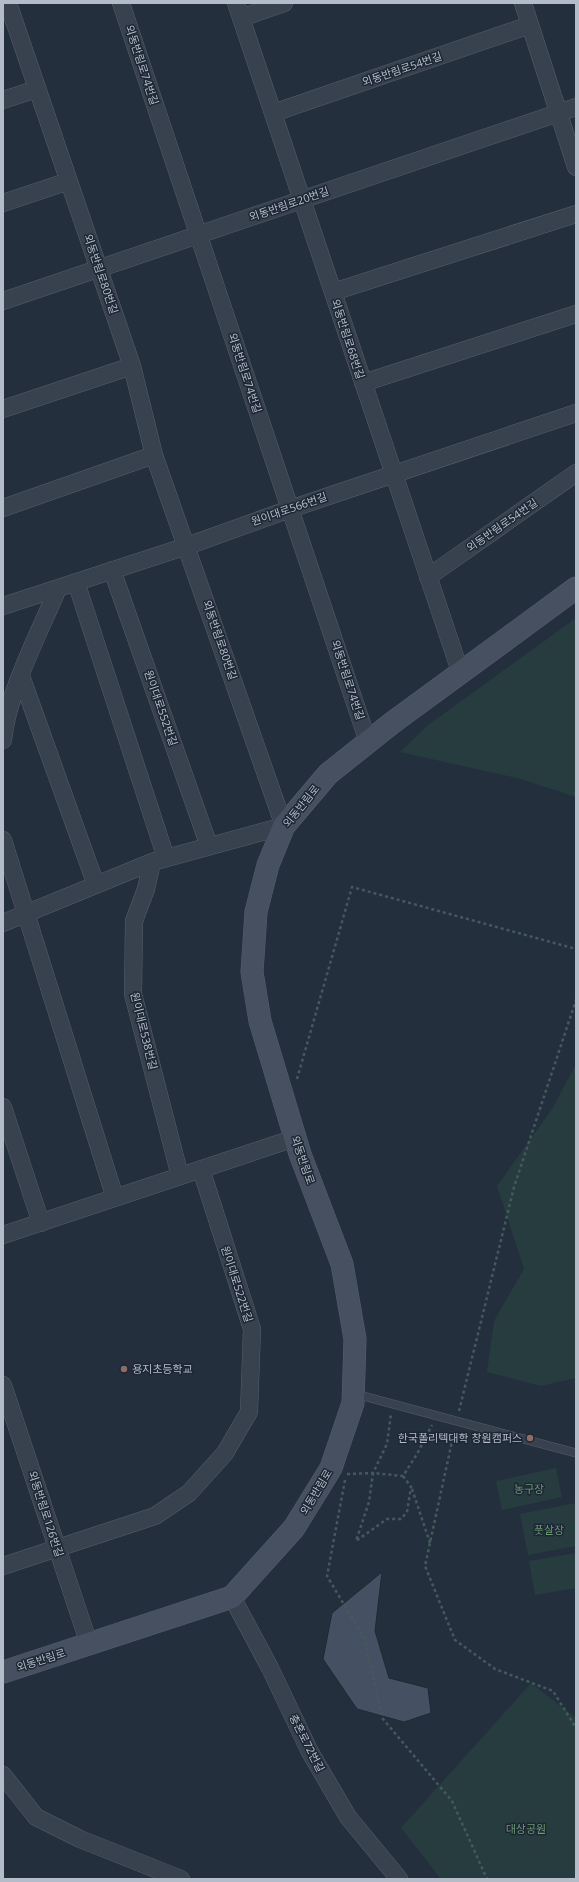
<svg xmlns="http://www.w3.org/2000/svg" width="579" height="1882" viewBox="0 0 579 1882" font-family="'Noto Sans','Noto Sans KR',sans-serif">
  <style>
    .green { fill: #263c3f }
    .building { fill: #455162; stroke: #1f2835 }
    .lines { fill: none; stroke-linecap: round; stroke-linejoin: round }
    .service-casing { stroke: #565f6c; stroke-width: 9 }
    .minor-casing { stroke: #565f6c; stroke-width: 18 }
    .secondary-casing { stroke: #565f6c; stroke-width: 23 }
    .path { stroke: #44595c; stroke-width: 2.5; stroke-dasharray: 3 3; stroke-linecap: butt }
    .service { stroke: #38414e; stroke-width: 8 }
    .minor { stroke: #38414e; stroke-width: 17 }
    .secondary { stroke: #465061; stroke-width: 22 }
    .education-dot { fill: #8d6e63; stroke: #1d2633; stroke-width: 1.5 }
    .labels { text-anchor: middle; stroke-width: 3; stroke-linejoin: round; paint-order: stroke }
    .street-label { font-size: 11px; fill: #b4bcc9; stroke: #1d2633 }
    .poi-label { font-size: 11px; fill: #b4bcc9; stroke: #1d2633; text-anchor: start }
    .park-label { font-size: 11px; fill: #6b9a76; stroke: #1d2633 }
  </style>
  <rect width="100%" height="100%" fill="#242f3e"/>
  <path class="green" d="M576,618V797L521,779L400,752L428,725Z
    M576,1064V1378L541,1386L487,1372L494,1321L524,1269L497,1186L552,1109Z
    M556,1468L562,1497L502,1510L496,1481Z
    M576,1503V1546L528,1555L520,1514Z
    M576,1553V1588L535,1595L529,1561Z
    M531,1683L576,1718V1879H441L401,1828Z"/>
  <path class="building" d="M382,1572L375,1631L389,1678L428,1688L431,1713L404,1722L357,1709L323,1659L332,1613Z"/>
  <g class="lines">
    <g class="service-casing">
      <path id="service" d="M363,1396L576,1453"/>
    </g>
    <g class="minor-casing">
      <path id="minor" d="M121,3L368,742
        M236,3L461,674
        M523,3L576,167
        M241,18L284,3
        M3,100L37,89
        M273,113L530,25
        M3,203L69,181
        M333,292L576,214
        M3,301L576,107
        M363,383L576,314
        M3,409L132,366
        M3,508L154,455
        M112,570L209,846
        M428,577L576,473
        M76,582L166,858
        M3,606L187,546L290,509L576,413
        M21,676L96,885
        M3,740C8,691 39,634 58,588
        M3,840L115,1198
        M152,862L146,889L134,921L133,994L180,1176
        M3,923L152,862L284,826L154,455L132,366L8,3
        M3,1107L41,1223
        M3,1235L295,1138
        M3,1385L89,1644
        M3,1566L155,1516L189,1493L225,1453L249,1412L252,1329L201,1169
        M232,1597L270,1668L310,1752L348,1817L399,1879
        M3,1775L36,1817L80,1839L181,1879"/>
    </g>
    <g class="secondary-casing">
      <path id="secondary" d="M3,1672L232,1597L294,1528L331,1468L353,1403L355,1339L342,1264L300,1154L260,1021L252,972L256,912L268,865L284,826L328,774L392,723L576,588"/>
    </g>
    <path class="path" d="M576,792V796
      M297,1079L352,887L576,949
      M459,1411L514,1187L576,1000
      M454,1432L425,1566L455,1640L495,1669L553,1691L576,1728
      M347,1474L373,1473L387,1444L391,1414
      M403,1476L411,1487L407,1512L401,1519H387L356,1541L369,1502L373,1473L403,1476L417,1454L432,1425
      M345,1480L327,1576L364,1638L383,1719L452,1801L487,1879
      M412,1489L430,1543"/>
    <use href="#service" class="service"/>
    <use href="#minor" class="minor"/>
    <use href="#secondary" class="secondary"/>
  </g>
  <g class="education-dot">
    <circle cx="124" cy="1369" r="4"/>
    <circle cx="530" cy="1438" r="4"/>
  </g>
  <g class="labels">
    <g class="street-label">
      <text transform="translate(142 65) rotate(72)" y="4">외동반림로74번길</text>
      <text transform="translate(402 69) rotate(-19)" y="4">외동반림로54번길</text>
      <text transform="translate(289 204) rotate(-19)" y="4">외동반림로20번길</text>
      <text transform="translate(101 274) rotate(71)" y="4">외동반림로80번길</text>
      <text transform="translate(348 339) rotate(72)" y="4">외동반림로68번길</text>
      <text transform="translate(245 373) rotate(72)" y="4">외동반림로74번길</text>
      <text transform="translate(289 509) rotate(-19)" y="4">원이대로566번길</text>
      <text transform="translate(502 525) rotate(-35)" y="4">외동반림로54번길</text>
      <text transform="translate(220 640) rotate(71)" y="4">외동반림로80번길</text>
      <text transform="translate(348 680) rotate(72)" y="4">외동반림로74번길</text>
      <text transform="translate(161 708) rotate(71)" y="4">원이대로552번길</text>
      <text transform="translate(301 806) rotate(-51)" y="4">외동반림로</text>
      <text transform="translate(144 1031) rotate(76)" y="4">원이대로538번길</text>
      <text transform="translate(303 1160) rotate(71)" y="4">외동반림로</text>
      <text transform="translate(237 1284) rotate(72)" y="4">원이대로522번길</text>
      <text transform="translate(316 1492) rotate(-59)" y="4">외동반림로</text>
      <text transform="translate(46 1514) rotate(72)" y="4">외동반림로126번길</text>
      <text transform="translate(41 1660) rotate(-18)" y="4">외동반림로</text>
      <text transform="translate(307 1743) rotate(63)" y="4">충혼로72번길</text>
    </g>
    <g class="poi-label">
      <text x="132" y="1373">용지초등학교</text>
      <text x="522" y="1442" text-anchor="end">한국폴리텍대학 창원캠퍼스</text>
    </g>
    <g class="park-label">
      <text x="529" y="1493">농구장</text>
      <text x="549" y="1534">풋살장</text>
      <text x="526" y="1833">대상공원</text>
    </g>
  </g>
  <rect width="579" height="1882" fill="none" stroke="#b4bcc9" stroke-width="8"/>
</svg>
